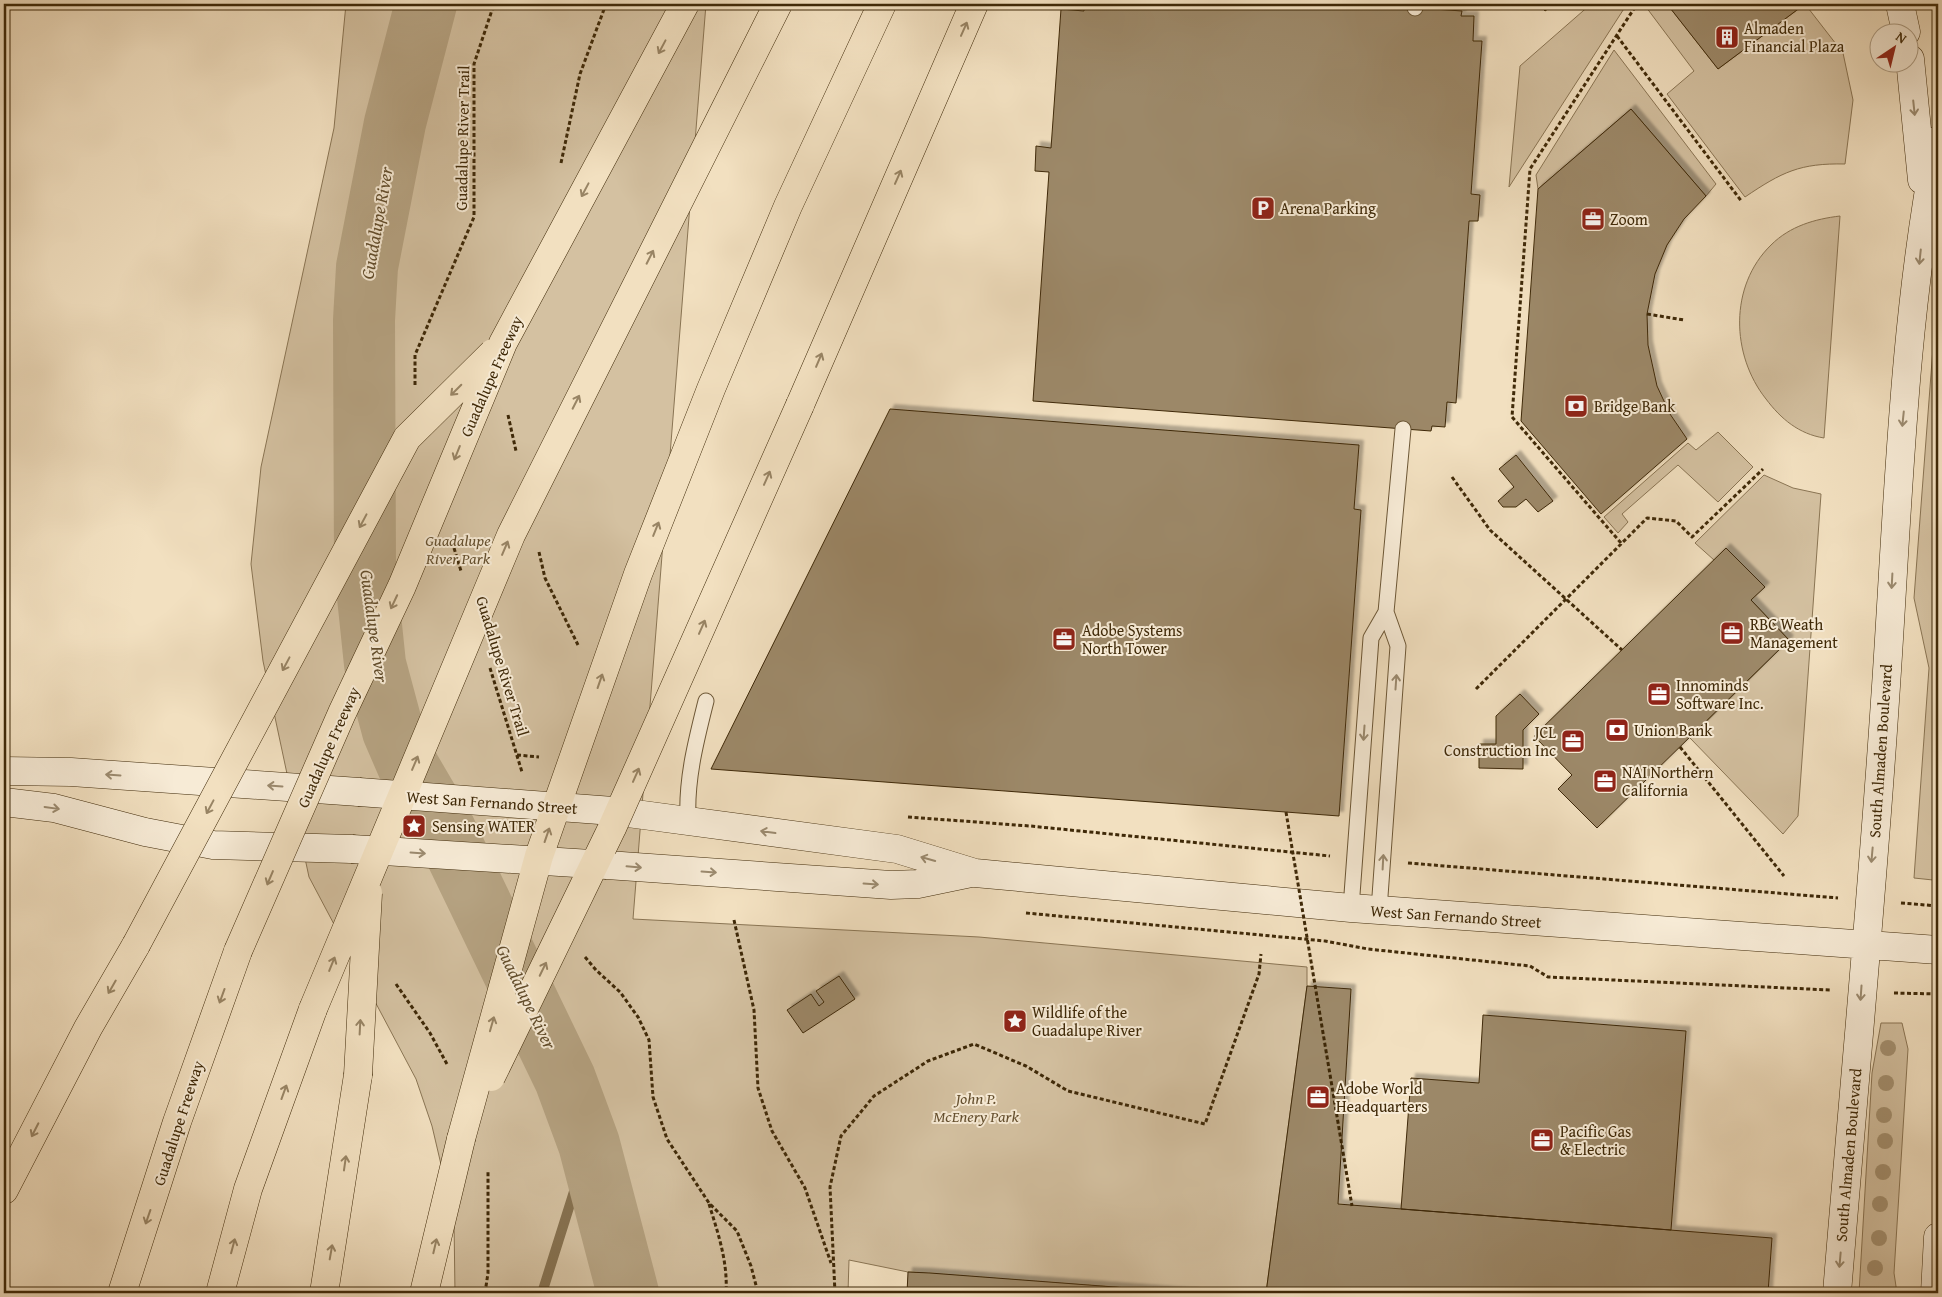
<svg xmlns="http://www.w3.org/2000/svg" width="1942" height="1297" viewBox="0 0 1942 1297" font-family="'Gentium Book Plus',serif">
  <style>
    .green { fill: #d4c1a1; stroke: #8a7554 }
    .lines { fill: none; stroke-linecap: round; stroke-linejoin: round }
    .stream { stroke: #867251; stroke-width: 10 }
    .river { stroke: #b5a281; stroke-width: 62 }
    .building { fill: #9c8868; stroke: #3f2908; filter: url(#shadow) }
    .service-casing { stroke: #6c5736; stroke-width: 17 }
    .secondary-casing { stroke: #3f2908; stroke-width: 29 }
    .motorway-casing { stroke: #3f2908; stroke-width: 29 }
    .path { stroke: #3f2908; stroke-width: 3; stroke-dasharray: 4 2.5; stroke-linecap: butt }
    .service { stroke: #f7ebd6; stroke-width: 15 }
    .secondary { stroke: #f7ebd6; stroke-width: 28 }
    .motorway { stroke: #f2e0c0; stroke-width: 28 }
    .secondary-bridge-casing { stroke: #3f2908; stroke-width: 29; stroke-linecap: butt }
    .motorway-bridge-casing { stroke: #3f2908; stroke-width: 29; stroke-linecap: butt }
    .path-bridge { stroke: #3f2908; stroke-width: 3; stroke-dasharray: 4 2.5; stroke-linecap: butt }
    .secondary-bridge { stroke: #f7ebd6; stroke-width: 28 }
    .motorway-bridge { stroke: #f2e0c0; stroke-width: 28 }
    .tree { fill: #a49070 }
    .oneway { stroke: #988464 }
    .oneway2 { stroke: #9b8a6f }
    .labels { text-anchor: middle; stroke-width: 4; stroke-linejoin: round; paint-order: stroke }
    .poi-label { font-size: 16px; fill: #3f2908; stroke: #f7ebd6; text-anchor: start }
    .street-label { font-size: 16px; fill: #3f2908; stroke: #f7ebd6 }
    .park-label { font-size: 16px; font-style: italic; fill: #644f2e; stroke: #f7ebd6 }
    .water-label { font-size: 18px; font-style: italic; fill: #624d2c; stroke: #f7ebd6 }
  </style>
  <defs>
    <filter id="shadow"><feDropShadow dx="4.5" dy="-4.5" stdDeviation="1" flood-color="#0004"/></filter>
  </defs>
  <rect width="100%" height="100%" fill="#f2e0c0"/>
  <filter id="stains"><feTurbulence type="fractalNoise" baseFrequency=".004" numOctaves="4"/><feColorMatrix values="0 0 0 0 .2 0 0 0 0 .09 0 0 0 0 .02 0 0 0 .5 -.17"/></filter>
  <radialGradient id="worn" r=".72"><stop offset=".6" stop-color="#630" stop-opacity="0"/><stop offset="1" stop-color="#630" stop-opacity=".3"/></radialGradient>
  <path class="green" d="M346,4H706L633,919L979,937L1307,967V986L1266,1293H1194L908,1272L849,1260L848,1293H455L454,1220L432,1126L416,1079L309,877L263,661L251,564L261,467L334,128Z
    M1591,4H1627L1509,187L1520,66Z
    M1651,4H1667L1718,69L1805,4L1843,53L1853,100L1845,164C1800,163 1782,172 1745,197L1667,94L1694,71L1646,7Z
    M1614,50L1716,184L1706,196L1631,109L1538,189L1536,175Z
    M1840,216L1824,438C1799,434 1781,419 1766,399C1731,355 1729,286 1771,245C1790,226 1815,219 1840,216Z
    M1938,282V812L1933,880L1914,878L1929,668L1914,598Z
    M1718,432L1753,467L1718,502L1678,465L1622,514L1628,522L1618,533L1604,517L1688,443L1696,450Z
    M1764,475L1793,488L1821,494L1798,816L1783,834L1690,738L1789,640L1751,600L1764,587L1714,560L1695,543Z
    M1881,1023H1902L1908,1049L1894,1273L1897,1293H1859L1872,1073Z"/>
  <g class="lines">
    <path class="stream" d="M542,1293L589,1144"/>
    <path class="river" d="M426,4L395,123L367,267L364,320L365,568L375,664L393,731L409,768L443,826L565,1079L589,1144L628,1293"/>
  </g>
  <path class="building" d="M1084,4H1364L1462,11L1461,16H1474L1473,41H1482L1471,194L1480,195L1478,221H1469L1456,403L1447,402L1445,427L1432,426L1431,431L1033,401L1049,172L1035,171L1036,146L1051,148L1061,9L1084,11Z
    M1540,4H1555L1545,11Z
    M1667,4H1805L1718,69Z
    M1631,109L1706,196L1684,219L1667,245L1655,274L1647,314L1648,345L1657,386L1670,414L1687,439L1601,514L1521,421L1538,189Z
    M890,409L1359,445L1354,509L1361,510L1339,816L711,769Z
    M1516,455L1553,501L1538,512L1526,499L1516,507H1503L1498,501L1514,487L1499,469Z
    M1726,548L1765,587L1751,600L1789,640L1597,828L1558,789L1572,775L1534,736Z
    M1520,694L1539,714L1523,730V769L1479,768V744H1496V716Z
    M839,976L855,999L803,1033L787,1010L811,994L819,1006L824,1002L816,991Z
    M1307,986L1351,989L1338,1204L1772,1238L1768,1293H1266Z
    M1483,1015L1686,1031L1671,1230L1401,1209L1411,1078L1479,1083Z
    M908,1272L930,1273L1194,1293H907Z"/>
  <g class="lines">
    <g class="service-casing">
      <path id="service" d="M1415,8V4
        M1386,612L1403,429
        M688,820C686,779 696,741 706,701
        M1351,908L1371,638L1386,612L1398,646L1379,910"/>
    </g>
    <g class="secondary-casing">
      <path id="secondary" d="M1900,4L1906,32
        M1910,59L1922,180
        M4,771L71,772L359,792
        M4,802L54,808L145,832L213,845L352,849
        M613,811L897,849L975,873L1351,908L1938,950
        M607,865L891,885L918,884L971,873
        M1837,1293C1853,1096 1872,899 1885,701C1898,514 1902,324 1938,140
        M1935,1293L1938,1237"/>
    </g>
    <g class="motorway-casing">
      <path id="motorway" d="M800,405L974,4
        M4,1190L88,1028L136,945
        M122,1293L177,1122L238,951
        M220,1293L248,1189L313,1009
        M324,1293L358,1075
        M424,1293L461,1139"/>
    </g>
    <path class="path" d="M1617,36L1742,202
      M561,163L580,74L606,4
      M1647,314L1684,320
      M415,385V355L474,217V64L494,4
      M508,415L516,451
      M1452,477L1490,530L1622,650
      M1621,543L1512,417L1530,169L1637,4
      M454,548L461,571
      M539,552L545,578L578,645
      M490,668L522,772
      M1476,689L1647,518L1676,521L1692,537L1763,469
      M1680,747L1784,876
      M517,755L539,757
      M908,817L1030,826L1330,856
      M1408,863L1838,898
      M1901,903L1938,906
      M1026,913L1325,941L1368,949L1530,966L1548,977L1830,990
      M734,920L754,1010L758,1088L772,1131L805,1188L831,1263
      M585,957L596,970L620,992L638,1017L649,1040L653,1097L667,1139L709,1203L737,1231L751,1266L758,1293
      M396,984L430,1033L448,1066
      M1894,993L1938,994
      M709,1204C718,1233 728,1262 726,1293
      M485,1293L488,1273V1172
      M835,1293L830,1187L841,1136L874,1096L928,1061L974,1044L1026,1066L1068,1091L1205,1124L1259,974L1261,954"/>
    <use href="#service" class="service"/>
    <use href="#secondary" class="secondary"/>
    <use href="#motorway" class="motorway"/>
    <g class="secondary-bridge-casing">
      <path id="secondary-bridge" d="M359,792L613,811
        M352,849L607,865"/>
    </g>
    <g class="motorway-bridge-casing">
      <path id="motorway-bridge" d="M136,945L407,438L493,353
        M238,951L342,713L402,586L503,343L685,4
        M313,1009L511,535L778,4
        M358,1075L368,893
        M491,1077L612,828L800,405
        M461,1139L539,856L638,574L711,389L788,206L882,4"/>
    </g>
    <path class="path-bridge" d="M1286,812L1352,1206"/>
    <use href="#secondary-bridge" class="secondary-bridge"/>
    <use href="#motorway-bridge" class="motorway-bridge"/>
  </g>
  <g class="tree">
    <circle cx="1888" cy="1048" r="8"/>
    <circle cx="1886" cy="1083" r="8"/>
    <circle cx="1884" cy="1115" r="8"/>
    <circle cx="1885" cy="1141" r="8"/>
    <circle cx="1883" cy="1172" r="8"/>
    <circle cx="1880" cy="1204" r="8"/>
    <circle cx="1879" cy="1238" r="8"/>
    <circle cx="1875" cy="1268" r="8"/>
  </g>
  <defs><path id="oneway-shaft" d="M-6 0H5M1.5-3L5.5 0L1.5 3" fill="none" stroke-width="1.6" stroke-linecap="round" stroke-linejoin="round" transform="scale(1.25)"/></defs>
  <g class="oneway">
    <use href="#oneway-shaft" transform="translate(964 29) rotate(-66)"/>
    <use href="#oneway-shaft" transform="translate(662 47) rotate(118)"/>
    <use href="#oneway-shaft" transform="translate(898 177) rotate(-66)"/>
    <use href="#oneway-shaft" transform="translate(585 190) rotate(118)"/>
    <use href="#oneway-shaft" transform="translate(650 257) rotate(-63)"/>
    <use href="#oneway-shaft" transform="translate(819 360) rotate(-67)"/>
    <use href="#oneway-shaft" transform="translate(456 390) rotate(135)"/>
    <use href="#oneway-shaft" transform="translate(576 402) rotate(-63)"/>
    <use href="#oneway-shaft" transform="translate(457 453) rotate(112)"/>
    <use href="#oneway-shaft" transform="translate(767 478) rotate(-66)"/>
    <use href="#oneway-shaft" transform="translate(363 521) rotate(118)"/>
    <use href="#oneway-shaft" transform="translate(656 529) rotate(-68)"/>
    <use href="#oneway-shaft" transform="translate(505 548) rotate(-67)"/>
    <use href="#oneway-shaft" transform="translate(394 602) rotate(115)"/>
    <use href="#oneway-shaft" transform="translate(702 627) rotate(-66)"/>
    <use href="#oneway-shaft" transform="translate(286 664) rotate(118)"/>
    <use href="#oneway-shaft" transform="translate(600 681) rotate(-71)"/>
    <use href="#oneway-shaft" transform="translate(415 763) rotate(-67)"/>
    <use href="#oneway-shaft" transform="translate(636 775) rotate(-66)"/>
    <use href="#oneway-shaft" transform="translate(210 807) rotate(118)"/>
    <use href="#oneway-shaft" transform="translate(547 835) rotate(-71)"/>
    <use href="#oneway-shaft" transform="translate(270 878) rotate(113)"/>
    <use href="#oneway-shaft" transform="translate(332 964) rotate(-68)"/>
    <use href="#oneway-shaft" transform="translate(543 969) rotate(-64)"/>
    <use href="#oneway-shaft" transform="translate(112 987) rotate(120)"/>
    <use href="#oneway-shaft" transform="translate(222 996) rotate(110)"/>
    <use href="#oneway-shaft" transform="translate(492 1024) rotate(-74)"/>
    <use href="#oneway-shaft" transform="translate(360 1027) rotate(-87)"/>
    <use href="#oneway-shaft" transform="translate(284 1092) rotate(-70)"/>
    <use href="#oneway-shaft" transform="translate(35 1130) rotate(117)"/>
    <use href="#oneway-shaft" transform="translate(345 1163) rotate(-82)"/>
    <use href="#oneway-shaft" transform="translate(148 1217) rotate(109)"/>
    <use href="#oneway-shaft" transform="translate(233 1246) rotate(-75)"/>
    <use href="#oneway-shaft" transform="translate(435 1246) rotate(-77)"/>
    <use href="#oneway-shaft" transform="translate(331 1252) rotate(-80)"/>
  </g>
  <g class="oneway2">
    <use href="#oneway-shaft" transform="translate(1914 108) rotate(84)"/>
    <use href="#oneway-shaft" transform="translate(1920 257) rotate(96)"/>
    <use href="#oneway-shaft" transform="translate(1903 419) rotate(96)"/>
    <use href="#oneway-shaft" transform="translate(1892 581) rotate(93)"/>
    <use href="#oneway-shaft" transform="translate(1396 682) rotate(-86)"/>
    <use href="#oneway-shaft" transform="translate(1364 733) rotate(94)"/>
    <use href="#oneway-shaft" transform="translate(113 775) rotate(-176)"/>
    <use href="#oneway-shaft" transform="translate(275 786) rotate(-176)"/>
    <use href="#oneway-shaft" transform="translate(52 808) rotate(8)"/>
    <use href="#oneway-shaft" transform="translate(768 832) rotate(-172)"/>
    <use href="#oneway-shaft" transform="translate(418 853) rotate(4)"/>
    <use href="#oneway-shaft" transform="translate(1872 855) rotate(95)"/>
    <use href="#oneway-shaft" transform="translate(928 859) rotate(-164)"/>
    <use href="#oneway-shaft" transform="translate(1383 862) rotate(-87)"/>
    <use href="#oneway-shaft" transform="translate(634 867) rotate(5)"/>
    <use href="#oneway-shaft" transform="translate(709 872) rotate(4)"/>
    <use href="#oneway-shaft" transform="translate(871 884) rotate(4)"/>
    <use href="#oneway-shaft" transform="translate(1861 993) rotate(94)"/>
    <use href="#oneway-shaft" transform="translate(1840 1260) rotate(95)"/>
  </g>
  <defs>
    <g id="building-square" transform="scale(1.25)"><rect x="-9" y="-9" width="18" height="18" rx="4" fill="#8f2418" stroke="#f7ebd6"/><path d="M-4-6H4V6H1V3H-1V6H-4ZM-2.5-4.3h1.7v1.8h-1.7ZM.8-4.3h1.7v1.8H.8ZM-2.5-1h1.7V.8h-1.7ZM.8-1h1.7V.8H.8Z" fill="#fff"/></g>
    <g id="parking-square" transform="scale(1.25)"><rect x="-9" y="-9" width="18" height="18" rx="4" fill="#8f2418" stroke="#f7ebd6"/><path d="M-3.5-5.5H1a3.5 3.5 0 0 1 0 7H-1V5.5H-3.5ZM-1-3.4V-.6H.8a1.4 1.4 0 0 0 0-2.8Z" fill="#fff"/></g>
    <g id="office-square" transform="scale(1.25)"><rect x="-9" y="-9" width="18" height="18" rx="4" fill="#8f2418" stroke="#f7ebd6"/><path d="M-6-3h4V-5.5h4V-3h4V5H-6ZM-1-4.5V-3h2v-1.5ZM-6 0V1H6V0Z" fill="#fff"/></g>
    <g id="bank-square" transform="scale(1.25)"><rect x="-9" y="-9" width="18" height="18" rx="4" fill="#8f2418" stroke="#f7ebd6"/><path d="M-6-4H6V4H-6ZM0-2.3a2.3 2.3 0 1 0 0 4.6a2.3 2.3 0 1 0 0-4.6Z" fill="#fff"/></g>
    <g id="sight-square" transform="scale(1.25)"><rect x="-9" y="-9" width="18" height="18" rx="4" fill="#8f2418" stroke="#f7ebd6"/><path d="M0-6L1.8-2.2L6-1.7L2.9 1.2L3.7 5.4L0 3.3L-3.7 5.4L-2.9 1.2L-6-1.7L-1.8-2.2Z" fill="#fff"/></g>
  </defs>
  <g fill-rule="evenodd">
    <use href="#building-square" x="1727" y="37"/>
    <use href="#parking-square" x="1263" y="208"/>
    <use href="#office-square" x="1593" y="219"/>
    <use href="#bank-square" x="1576" y="406"/>
    <use href="#office-square" x="1732" y="633"/>
    <use href="#office-square" x="1064" y="639"/>
    <use href="#office-square" x="1659" y="694"/>
    <use href="#bank-square" x="1617" y="730"/>
    <use href="#office-square" x="1573" y="741"/>
    <use href="#office-square" x="1605" y="781"/>
    <use href="#sight-square" x="414" y="826"/>
    <use href="#sight-square" x="1015" y="1021"/>
    <use href="#office-square" x="1318" y="1097"/>
    <use href="#office-square" x="1542" y="1140"/>
  </g>
  <g class="labels">
    <g class="poi-label">
      <text x="1744" y="34">Almaden<tspan x="1744" dy="18">Financial Plaza</tspan></text>
      <text x="1280" y="214">Arena Parking</text>
      <text x="1610" y="225">Zoom</text>
      <text x="1594" y="412">Bridge Bank</text>
      <text x="1750" y="630">RBC Weath<tspan x="1750" dy="18">Management</tspan></text>
      <text x="1082" y="636">Adobe Systems<tspan x="1082" dy="18">North Tower</tspan></text>
      <text x="1676" y="691">Innominds<tspan x="1676" dy="18">Software Inc.</tspan></text>
      <text x="1634" y="736">Union Bank</text>
      <text x="1556" y="738" text-anchor="end">JCL<tspan x="1556" dy="18">Construction Inc</tspan></text>
      <text x="1622" y="778">NAI Northern<tspan x="1622" dy="18">California</tspan></text>
      <text x="432" y="832">Sensing WATER</text>
      <text x="1032" y="1018">Wildlife of the<tspan x="1032" dy="18">Guadalupe River</tspan></text>
      <text x="1336" y="1094">Adobe World<tspan x="1336" dy="18">Headquarters</tspan></text>
      <text x="1560" y="1137">Pacific Gas<tspan x="1560" dy="18">&amp; Electric</tspan></text>
    </g>
    <g class="street-label">
      <text transform="translate(462 138) rotate(-89)" y="6">Guadalupe River Trail</text>
      <text transform="translate(491 376) rotate(-66)" y="6">Guadalupe Freeway</text>
      <text transform="translate(503 666) rotate(73)" y="6">Guadalupe River Trail</text>
      <text transform="translate(328 747) rotate(-66)" y="6">Guadalupe Freeway</text>
      <text transform="translate(1880 751) rotate(-86)" y="6">South Almaden Boulevard</text>
      <text transform="translate(492 802) rotate(4)" y="6">West San Fernando Street</text>
      <text transform="translate(1456 916) rotate(4)" y="6">West San Fernando Street</text>
      <text transform="translate(178 1123) rotate(-72)" y="6">Guadalupe Freeway</text>
      <text transform="translate(1848 1155) rotate(-85)" y="6">South Almaden Boulevard</text>
    </g>
    <g class="park-label">
      <text x="458" y="546">Guadalupe<tspan x="458" dy="18">River Park</tspan></text>
      <text x="976" y="1104">John P.<tspan x="976" dy="18">McEnery Park</tspan></text>
    </g>
    <g class="water-label">
      <text transform="translate(377 223) rotate(-80)" y="6">Guadalupe River</text>
      <text transform="translate(374 626) rotate(82)" y="6">Guadalupe River</text>
      <text transform="translate(526 997) rotate(64)" y="6">Guadalupe River</text>
    </g>
  </g>
  <rect width="1942" height="1297" fill="none" stroke="#f2e0c0" stroke-width="20"/>
  <rect x="5" y="5" width="1932" height="1287" fill="none" stroke="#3f2908" stroke-width="2.5"/>
  <rect x="10" y="10" width="1922" height="1277" fill="none" stroke="#3f2908"/>
  <g transform="translate(1894 48) rotate(35)"><circle r="24" fill="#f7ebd6" stroke="#ad9d84"/>
  <path d="M0-4L9 19L0 12L-9 19Z" fill="#8f2418"/>
  <text y="-8" font-size="14" font-weight="bold" text-anchor="middle" fill="#3f2908">N</text>
  </g>
  <rect width="100%" height="100%" filter="url(#stains)"/>
  <rect width="100%" height="100%" fill="url(#worn)"/>
</svg>
